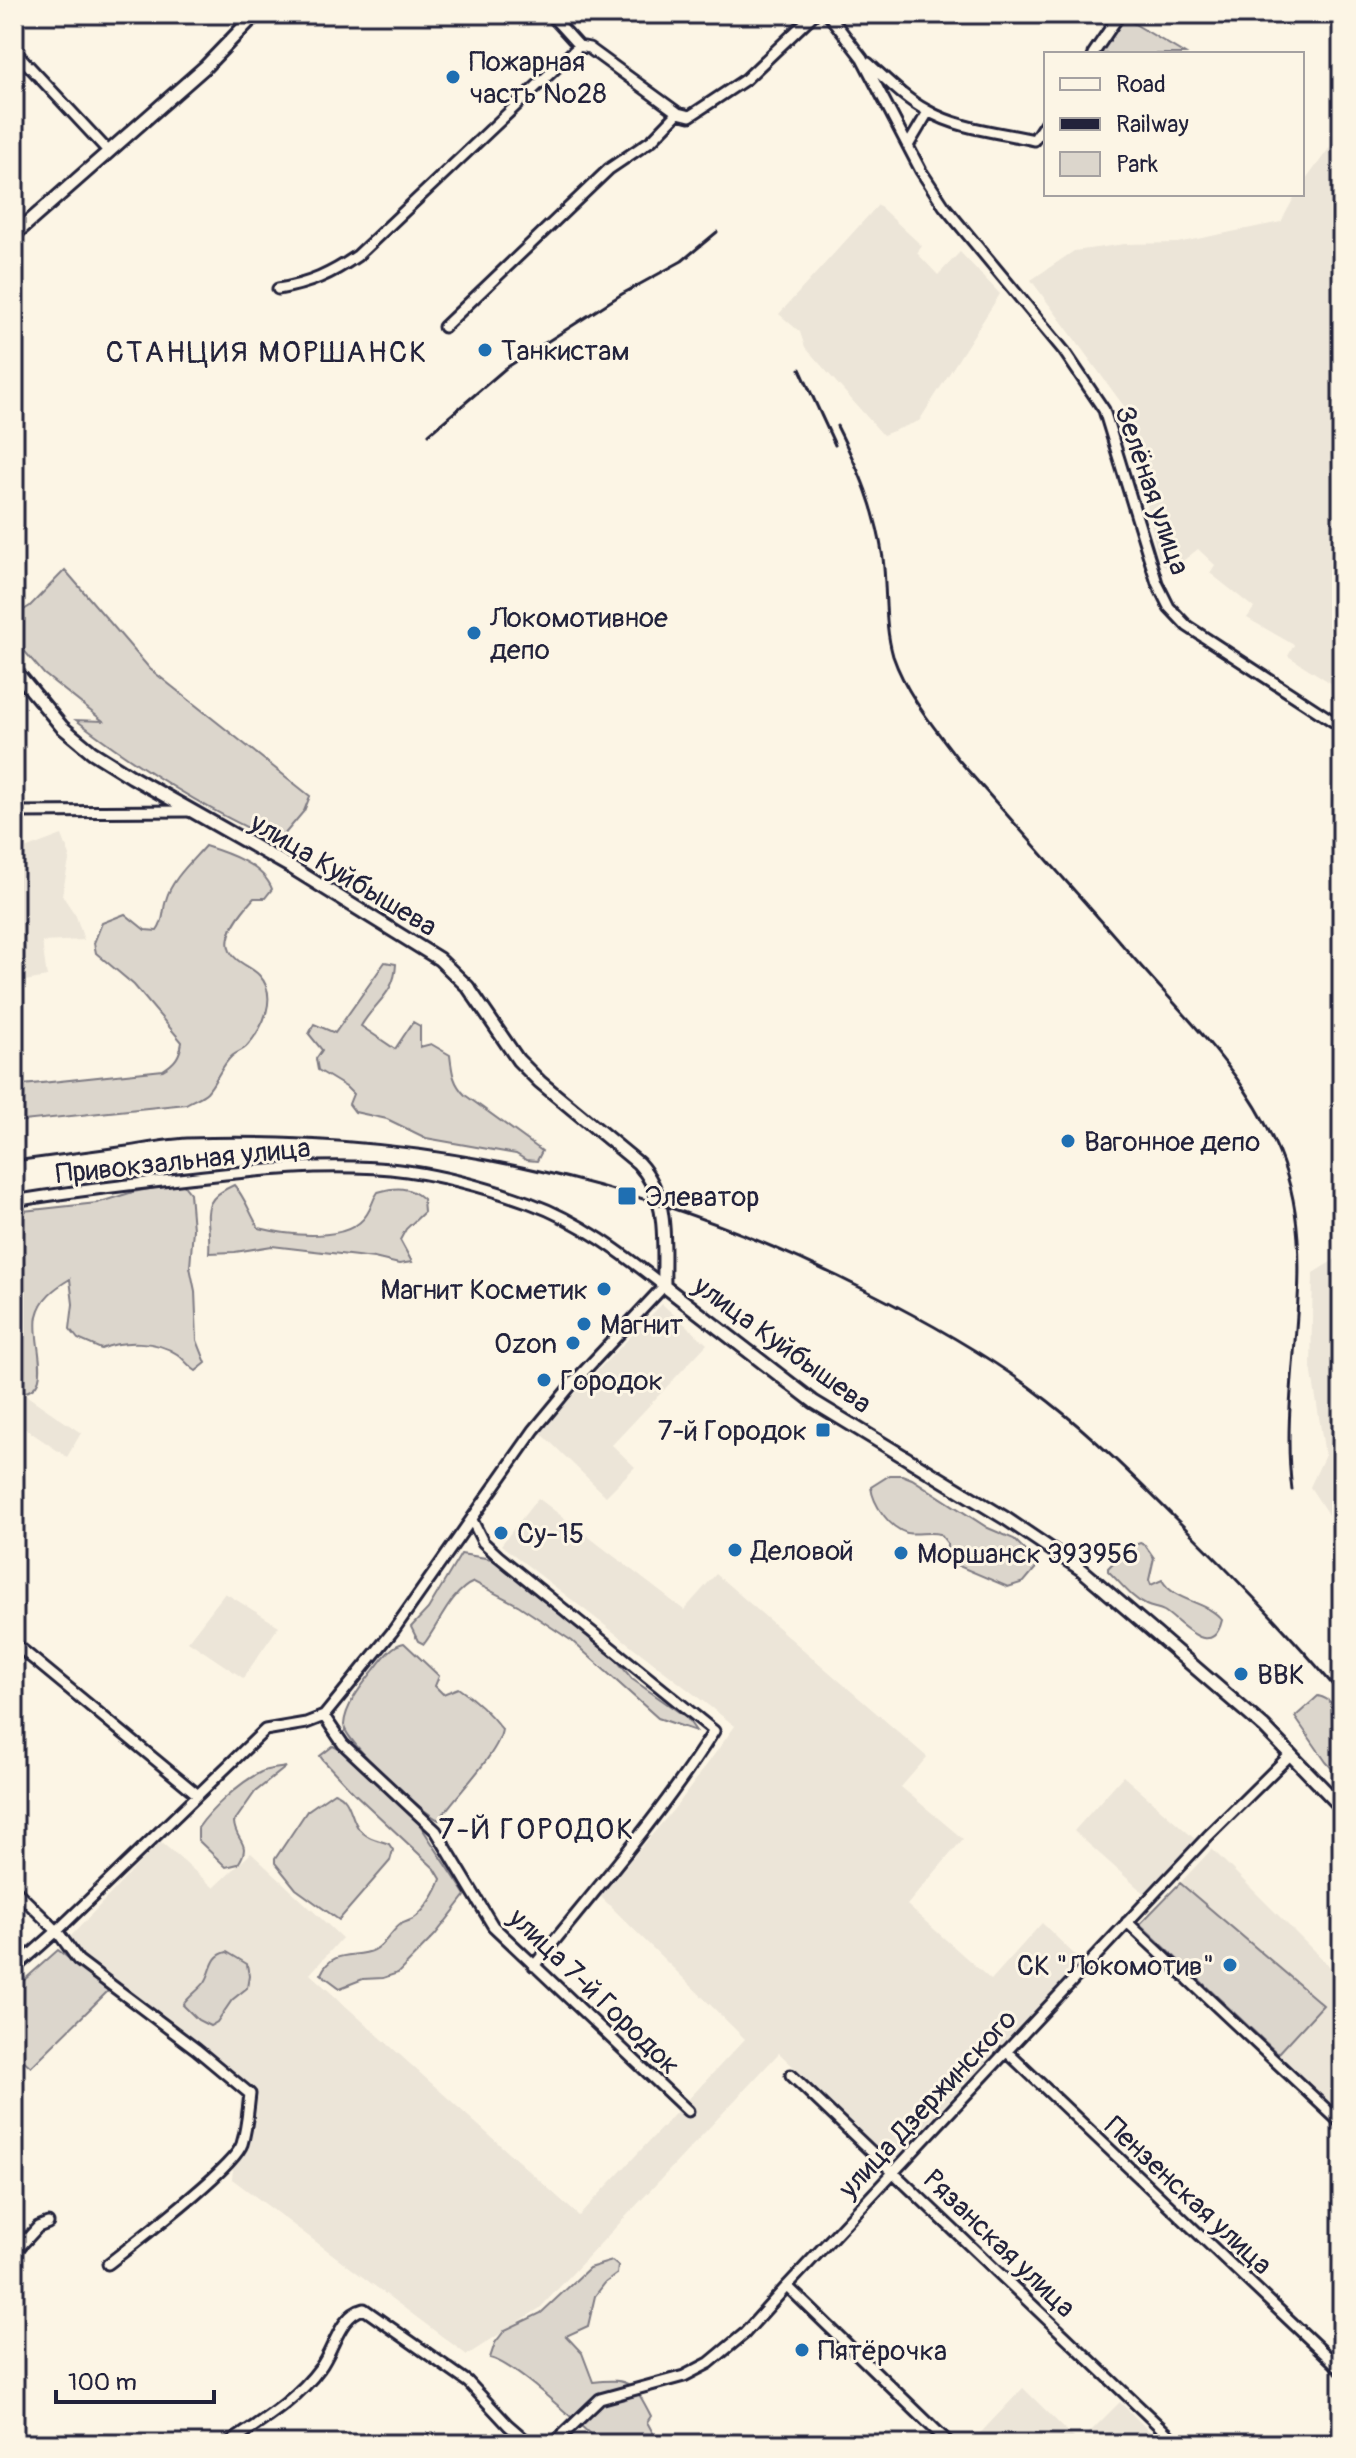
<svg xmlns="http://www.w3.org/2000/svg" width="1356" height="2458" viewBox="0 0 1356 2458" font-family="Pangolin,sans-serif">
  <style>
    .built { fill: #ece5d8 }
    .green { fill: #dcd6cc; stroke: #7f7c84; stroke-width: 2 }
    .lines { fill: none; stroke-linecap: round; stroke-linejoin: round }
    .minor-casing { stroke: #22223b; stroke-width: 15 }
    .tertiary-casing { stroke: #22223b; stroke-width: 17 }
    .minor { stroke: #fcf5e5; stroke-width: 9 }
    .tertiary { stroke: #fcf5e5; stroke-width: 11 }
    .rail { stroke: #22223b; stroke-width: 3 }
    .poi-dot { fill: #1f6fb2; stroke: #fcf5e5; stroke-width: 3 }
    .labels { text-anchor: middle; stroke-width: 6; stroke-linejoin: round; paint-order: stroke }
    .poi-label { font-size: 28px; fill: #22223b; stroke: #fcf5e5; text-anchor: start }
    .street-label { font-size: 28px; fill: #22223b; stroke: #fcf5e5 }
    .neighbourhood-label { font-size: 30px; letter-spacing: 2px; fill: #22223b; stroke: #fcf5e5 }
  </style>
  <rect width="100%" height="100%" fill="#fcf5e5"/>
  <filter id="ink" filterUnits="userSpaceOnUse"><feTurbulence type="fractalNoise" baseFrequency=".0125" numOctaves="2"/><feDisplacementMap in="SourceGraphic" scale="16" xChannelSelector="R" yChannelSelector="G"/><feConvolveMatrix kernelMatrix="1 2 1 2 8 2 1 2 1" color-interpolation-filters="sRGB"/></filter>
  <g filter="url(#ink)">
    <path class="built" d="M1342,131V690L1288,656L1294,645L1247,618L1254,608L1210,573L1215,565L1198,549L1170,571L1159,561L1126,409L1031,280L1074,251L1125,244L1177,243L1281,222L1296,194H1302V185Z
      M878,205L922,246L917,253L938,275L960,252L1000,294L919,421L883,435L805,347L800,332L779,314Z
      M62,835L70,856L62,895L76,916L84,940L42,942L47,977L14,983V853Z
      M1342,1255V1536L1310,1487L1325,1455L1311,1367L1313,1273Z
      M662,1304L707,1344L612,1445L635,1467L606,1496L539,1431Z
      M14,1387L81,1433L67,1457L14,1421Z
      M538,1498L684,1610L716,1574L927,1757L901,1787L963,1839L907,1905L991,1980L1042,1923L1081,1961L892,2161L779,2053L540,2308L467,2355L232,2179L241,2094L58,1950L160,1841L214,1888L251,1853L342,1938L310,1974L579,2216L745,2039L600,1896L679,1803L735,1726L501,1545Z
      M225,1593L279,1626L243,1678L188,1641Z
      M1123,1776L1196,1840L1146,1895L1074,1831Z
      M1212,1849L1342,1979V2115L1278,2054L1323,2005L1180,1883Z
      M1023,2388L1079,2443L1120,2402L1162,2444H970Z"/>
    <path class="green" d="M1123,17L1185,54H1100Z
      M65,570L150,669L310,796L304,811L278,842C206,810 139,768 76,720L103,721L44,674L14,639V616L30,606Z
      M205,846C228,853 263,865 272,889L265,898H254C243,910 222,934 230,951C236,963 250,966 259,975C279,996 263,1028 247,1046C243,1051 236,1052 232,1056C221,1066 217,1081 207,1092C202,1097 193,1100 186,1104L14,1122V1086L163,1070C175,1063 180,1056 182,1042L134,985L96,953L94,943L102,923L125,914L145,930L157,931C165,920 162,912 166,900C171,880 192,861 205,846Z
      M385,962L396,964C395,994 375,1002 361,1026L395,1049L413,1022L420,1026V1047L431,1044L450,1055C452,1072 453,1083 465,1095L542,1151L537,1161L526,1160L516,1154L426,1138L387,1119L355,1112L349,1104L353,1094L346,1087L318,1070L316,1059L322,1050L309,1034L314,1024L335,1033Z
      M182,1183L190,1193L193,1229L190,1267L195,1291L197,1340L206,1363L196,1371C188,1366 184,1359 177,1354C157,1340 122,1340 101,1349L78,1339L70,1329L73,1304L70,1279C55,1288 41,1298 37,1316C31,1344 59,1395 14,1393V1212L97,1203L133,1192Z
      M234,1185C245,1197 250,1214 259,1228C287,1235 349,1244 367,1214C372,1207 372,1200 378,1192C396,1187 409,1186 423,1199L424,1212L406,1229L400,1240L412,1262L399,1264L374,1258L272,1246L235,1252L209,1253C212,1217 195,1202 234,1185Z
      M890,1475H902L912,1479L988,1528L1014,1539L1039,1564L1024,1582L1008,1587L954,1564L947,1555V1543L940,1534C929,1531 918,1535 907,1533C889,1528 873,1504 871,1487Z
      M1140,1543L1145,1545L1154,1558L1149,1580L1151,1585L1162,1580C1174,1602 1206,1600 1222,1620C1212,1662 1179,1620 1164,1611C1159,1608 1152,1608 1146,1605C1131,1598 1120,1582 1108,1571V1568L1129,1547Z
      M461,1554L492,1559L534,1589L610,1652L632,1679L686,1717L696,1731L658,1718L572,1641L518,1605L474,1582C451,1591 439,1625 424,1644L418,1641L411,1627L428,1609Z
      M404,1643L439,1676L435,1686L443,1694L458,1688C473,1698 490,1714 502,1729C500,1752 454,1797 439,1820C422,1813 344,1741 344,1725C345,1706 362,1685 373,1671C381,1661 391,1645 404,1643Z
      M1318,1696C1351,1703 1342,1754 1342,1780L1326,1762L1295,1717Z
      M333,1746L347,1753L412,1813L466,1895L435,1935L398,1973L383,1978L363,1979L340,1988L321,1974C332,1948 357,1959 374,1950C386,1944 391,1931 401,1924C405,1922 409,1921 413,1919C425,1911 437,1892 441,1879L435,1869L354,1793L323,1760L320,1756Z
      M286,1767L255,1792L234,1822C235,1842 253,1842 238,1864L226,1867L198,1840V1828C211,1809 240,1782 261,1772C268,1768 277,1769 286,1767Z
      M334,1792C352,1798 349,1816 359,1829C367,1839 379,1840 389,1844L393,1850L390,1861L339,1920L296,1889L275,1863V1859L307,1811Z
      M1180,1883L1323,2005L1278,2054L1140,1924Z
      M58,1950L109,1990L31,2067L14,2052V1989Z
      M227,1952L247,1964L249,1976L247,1988L232,2000L217,2022L210,2026L198,2020L183,2005C189,1996 199,1990 205,1982C213,1970 210,1956 227,1952Z
      M612,2261L618,2266L617,2274L605,2283L595,2296L588,2326L566,2336L582,2353L593,2382C631,2377 635,2385 651,2416L647,2422L659,2444H601C580,2425 514,2363 490,2358L495,2343L505,2330L541,2313L589,2268Z"/>
    <g class="lines">
      <g class="minor-casing">
        <path id="minor" d="M550,14L579,46L589,48L678,113L690,116L746,79L814,14
          M828,14L862,58L921,171L944,206L1064,351L1104,410L1157,583L1169,607L1187,626L1342,727
          M14,50L109,152
          M1093,54L1120,14
          M868,63C887,80 904,98 926,110C958,129 998,132 1034,140L1046,122
          M909,144L928,112
          M278,289C309,284 331,274 357,256L579,46
          M444,327L609,169L652,140L678,113
          M14,812L191,811
          M14,1201C66,1192 118,1186 171,1180C248,1171 329,1161 407,1171C449,1177 491,1189 530,1203C580,1221 623,1254 664,1286L573,1383L534,1430L393,1631L324,1716L306,1723L265,1730L57,1931L14,1969
          M472,1520L483,1542L498,1556L714,1731C661,1815 596,1889 534,1966
          M14,1643L198,1795
          M324,1716L343,1744L436,1831L493,1926L688,2111
          M14,1889L57,1931L78,1960L196,2049L250,2094C248,2110 247,2128 242,2144C234,2168 133,2244 108,2264
          M1127,1922L1342,2124
          M1006,2051L1342,2370
          M791,2075L1178,2444
          M14,2253L38,2227L48,2223
          M228,2444C261,2421 296,2401 320,2368C334,2350 339,2315 364,2309L468,2382L508,2425L530,2444
          M553,2444L600,2399L684,2376L709,2363L744,2334L787,2286
          M950,2444L787,2286L1208,1836L1291,1754"/>
      </g>
      <g class="tertiary-casing">
        <path id="tertiary" d="M14,235L205,67L256,14
          M14,669L62,727L92,752L132,777L289,866L439,959L468,987L518,1060L540,1082L638,1163C670,1198 663,1242 664,1286L814,1402L1005,1518L1082,1570L1264,1727L1342,1808"/>
      </g>
      <use href="#minor" class="minor"/>
      <use href="#tertiary" class="tertiary"/>
      <path class="rail" d="M800,369L835,445
        M837,426C860,472 875,507 883,558C887,590 884,625 893,656C906,694 934,727 958,759C1015,825 1074,889 1131,955C1198,1031 1280,1107 1295,1211C1309,1304 1280,1397 1292,1490
        M429,434L506,368L622,294L682,261L717,232
        M14,1161C52,1156 89,1151 127,1146C147,1143 167,1139 187,1138C428,1130 652,1181 867,1291C929,1322 993,1358 1048,1401C1094,1437 1135,1478 1176,1519C1234,1576 1290,1633 1342,1696"/>
    </g>
  </g>
  <g class="poi-dot">
    <circle cx="453" cy="77" r="8"/>
    <circle cx="485" cy="350" r="8"/>
    <circle cx="474" cy="633" r="8"/>
    <circle cx="1068" cy="1141" r="8"/>
    <rect x="617" y="1186" width="20" height="20" rx="4"/>
    <circle cx="604" cy="1289" r="8"/>
    <circle cx="584" cy="1324" r="8"/>
    <circle cx="573" cy="1343" r="8"/>
    <circle cx="544" cy="1380" r="8"/>
    <rect x="815" y="1422" width="16" height="16" rx="4"/>
    <circle cx="501" cy="1533" r="8"/>
    <circle cx="735" cy="1550" r="8"/>
    <circle cx="901" cy="1553" r="8"/>
    <circle cx="1241" cy="1674" r="8"/>
    <circle cx="1230" cy="1965" r="8"/>
    <circle cx="802" cy="2350" r="8"/>
  </g>
  <g class="labels">
    <g class="poi-label">
      <text x="469" y="71">Пожарная<tspan x="469" dy="32">часть №28</tspan></text>
      <text x="501" y="360">Танкистам</text>
      <text x="490" y="627">Локомотивное<tspan x="490" dy="32">депо</tspan></text>
      <text x="1084" y="1151">Вагонное депо</text>
      <text x="645" y="1206">Элеватор</text>
      <text x="588" y="1299" text-anchor="end">Магнит Косметик</text>
      <text x="600" y="1334">Магнит</text>
      <text x="557" y="1353" text-anchor="end">Ozon</text>
      <text x="560" y="1390">Городок</text>
      <text x="807" y="1440" text-anchor="end">7-й Городок</text>
      <text x="517" y="1543">Су-15</text>
      <text x="751" y="1560">Деловой</text>
      <text x="917" y="1563">Моршанск 393956</text>
      <text x="1257" y="1684">ВВК</text>
      <text x="1214" y="1975" text-anchor="end">СК "Локомотив"</text>
      <text x="818" y="2360">Пятёрочка</text>
    </g>
    <g class="street-label">
      <text transform="translate(1153 490) rotate(71)" y="10">Зелёная улица</text>
      <text transform="translate(344 874) rotate(31)" y="10">улица Куйбышева</text>
      <text transform="translate(183 1160) rotate(-6)" y="10">Привокзальная улица</text>
      <text transform="translate(783 1344) rotate(36)" y="10">улица Куйбышева</text>
      <text transform="translate(595 1991) rotate(44)" y="10">улица 7-й Городок</text>
      <text transform="translate(927 2103) rotate(-47)" y="10">улица Дзержинского</text>
      <text transform="translate(1189 2195) rotate(43)" y="10">Пензенская улица</text>
      <text transform="translate(1000 2243) rotate(44)" y="10">Рязанская улица</text>
    </g>
    <g class="neighbourhood-label">
      <text x="267" y="362">СТАНЦИЯ МОРШАНСК</text>
      <text x="537" y="1839">7-Й ГОРОДОК</text>
    </g>
  </g>
  <rect width="1356" height="2458" fill="none" stroke="#fcf5e5" stroke-width="48"/>
  <rect x="24" y="24" width="1308" height="2410" fill="none" stroke="#22223b" stroke-width="3" filter="url(#ink)"/>
  <rect x="1044" y="52" width="260" height="144" fill="#fcf5e5" stroke="#a5a1a1" stroke-width="2"/>
  <rect x="1060" y="78" width="40" height="12" fill="#fcf5e5" stroke="#a5a1a1" stroke-width="2"/>
  <text x="1116" y="92" font-size="24" fill="#22223b">Road</text>
  <rect x="1060" y="118" width="40" height="12" fill="#22223b" stroke="#a5a1a1" stroke-width="2"/>
  <text x="1116" y="132" font-size="24" fill="#22223b">Railway</text>
  <rect x="1060" y="152" width="40" height="24" fill="#dcd6cc" stroke="#a5a1a1" stroke-width="2"/>
  <text x="1116" y="172" font-size="24" fill="#22223b">Park</text>
  <path d="M56 2390v12h158v-12" fill="none" stroke="#22223b" stroke-width="4"/>
  <text x="68" y="2390" font-size="24" fill="#22223b" stroke="#fcf5e5" stroke-width="6" paint-order="stroke">100 m</text>
</svg>
